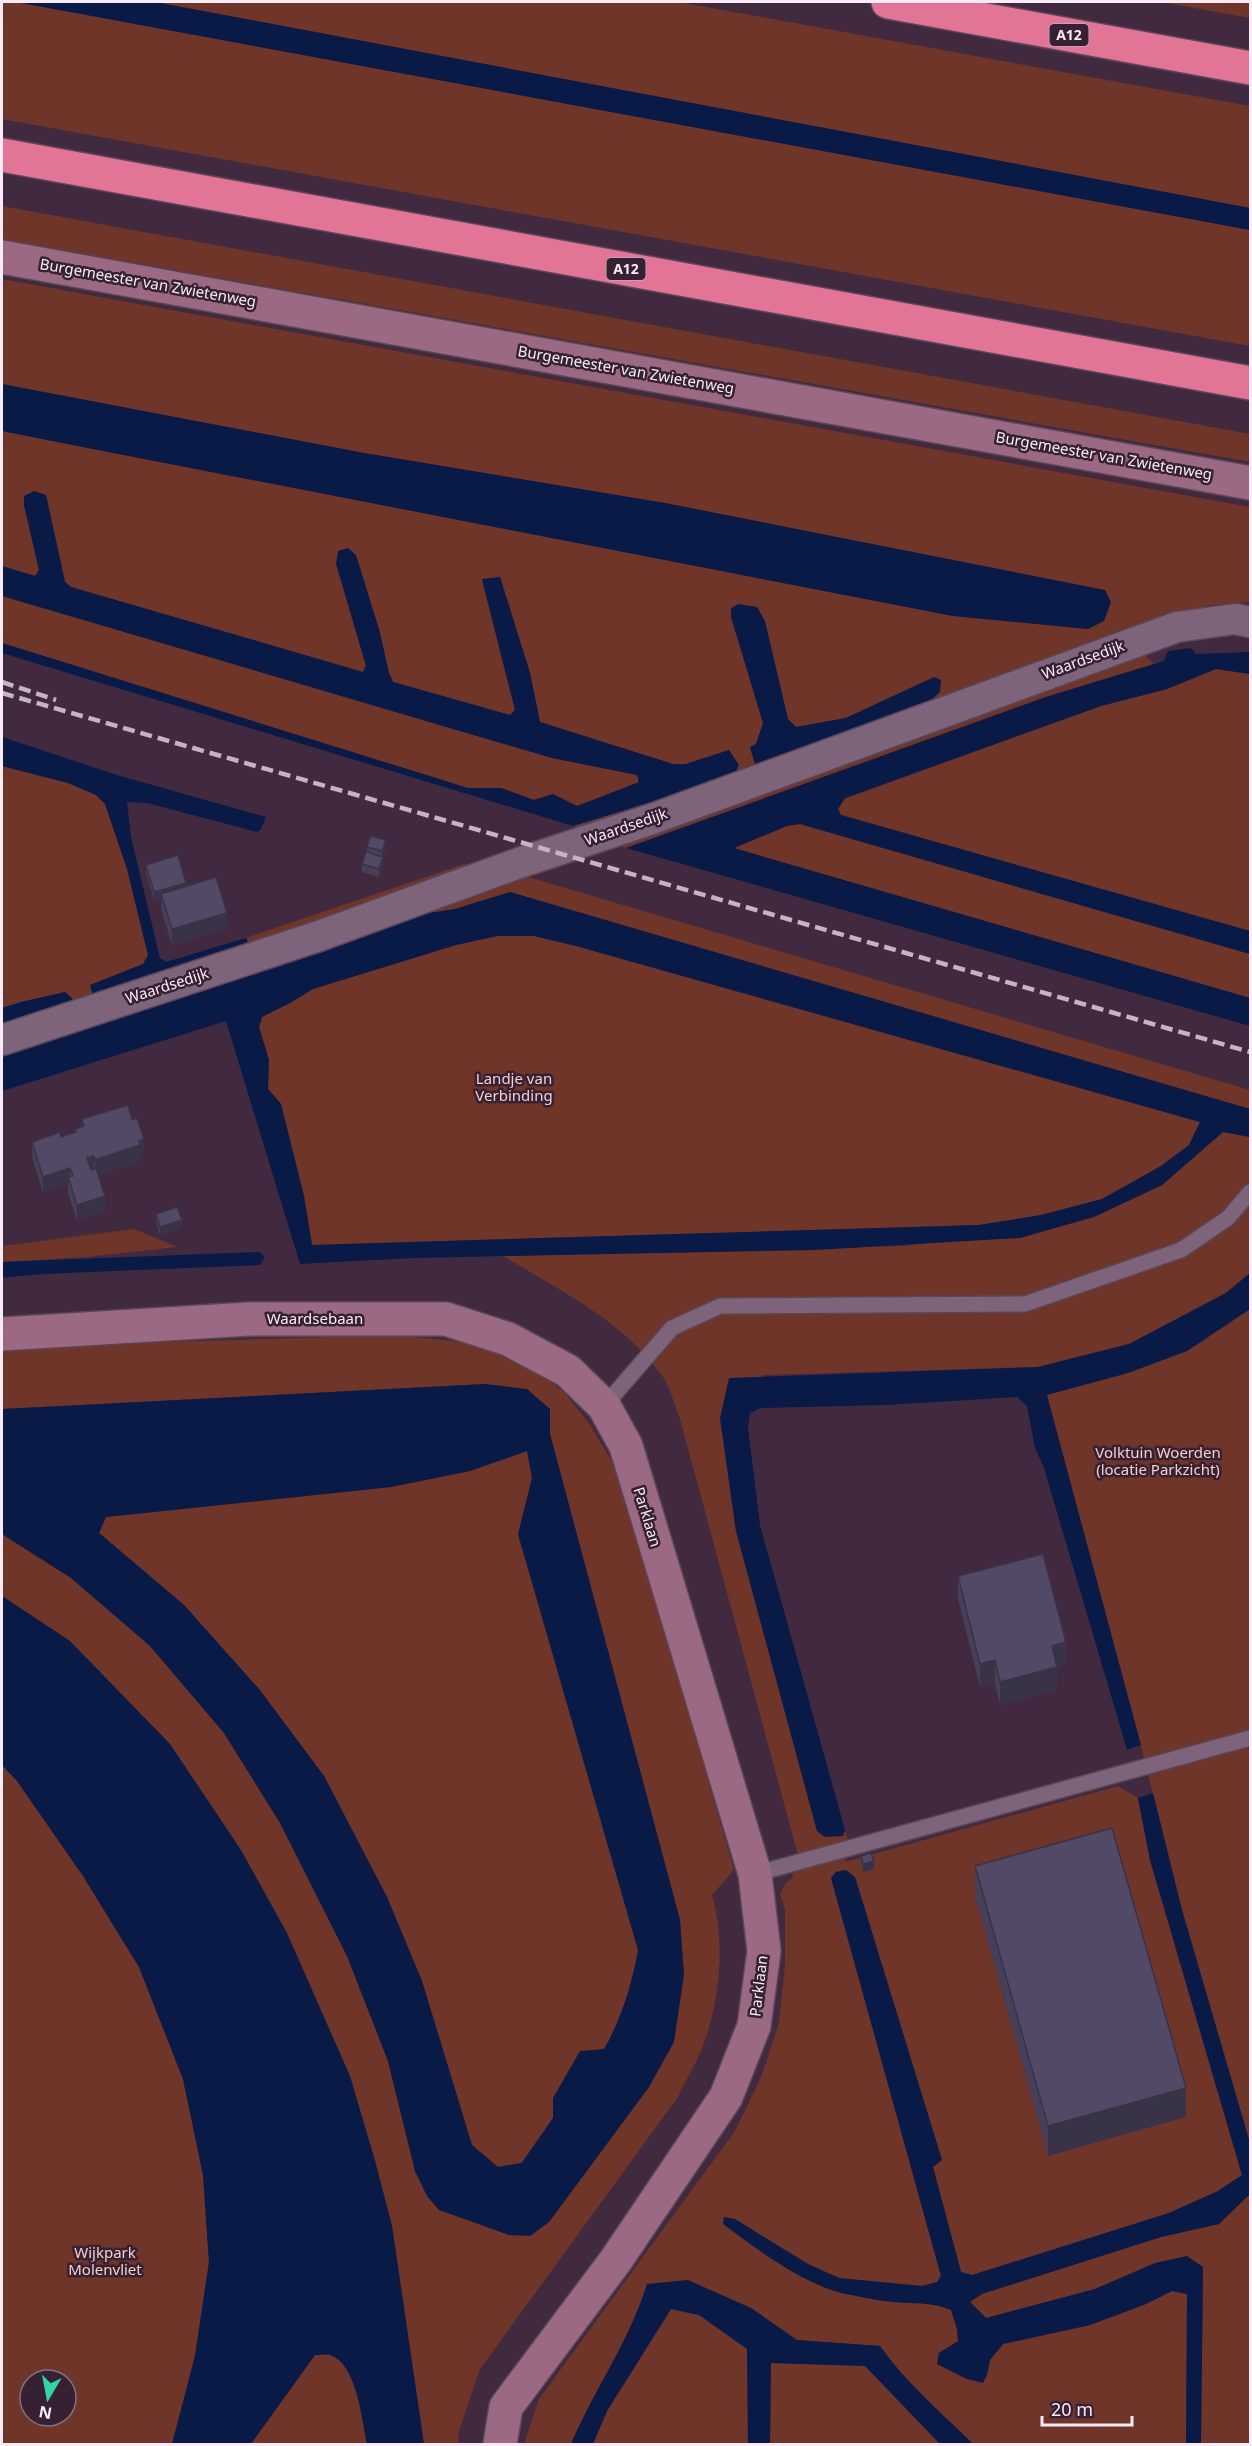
<svg xmlns="http://www.w3.org/2000/svg" width="1252" height="2446" viewBox="0 0 1252 2446" font-family="'Noto Sans',sans-serif">
  <style>
    .green { fill: #6f3528; fill-rule: evenodd }
    .water { fill: #0a1a47; fill-rule: evenodd }
    .lines { fill: none; stroke-linecap: round; stroke-linejoin: round }
    .lane-casing { stroke: #5a4658; stroke-width: 18 }
    .street-casing { stroke: #5a4658; stroke-width: 33 }
    .secondary-casing { stroke: #5a4658; stroke-width: 36 }
    .highway-casing { stroke: #5a4658; stroke-width: 36 }
    .lane { stroke: #7d647b; stroke-width: 15 }
    .street { stroke: #7d647b; stroke-width: 30 }
    .secondary { stroke: #9b6983; stroke-width: 33 }
    .highway { stroke: #e27496; stroke-width: 33 }
    .rail { stroke: #c6b4c4; stroke-width: 4.5; stroke-dasharray: 12 6; stroke-linecap: butt }
    .wall { fill: #463f57 }
    .shaded-wall { fill: #393347 }
    .building { fill: #514965; stroke: #393347; stroke-width: 1.5 }
    .labels { text-anchor: middle; stroke-width: 5; stroke-linejoin: round; paint-order: stroke }
    .shield { fill: #362034; stroke: #bfaebd; stroke-width: 1.5 }
    .shield-label { font-size: 14px; font-weight: bold; fill: #faebf8 }
    .street-label { font-size: 15px; fill: #faebf8; stroke: #362034 }
    .park-label { font-size: 15px; fill: #f6cfc6; stroke: #362034 }
  </style>
  <rect width="100%" height="100%" fill="#412a3f"/>
  <path class="green" d="M2,2H16L1250,230V346L2,119Z
    M155,2H679L1250,106V208Z
    M1161,2H1250V18Z
    M2,206L1250,434V462L2,239Z
    M2,279L1250,507V602L1210,605L1127,628L1144,654L1154,664L1046,697L626,848L573,826L733,777L729,750L686,764H673L540,722L530,673L500,577L482,580L515,710L510,715L393,682L389,673L379,629L363,672L71,587L65,582L46,495L24,505L39,570L35,576L2,566V431L953,616L1088,629L1104,590L665,503L364,453L2,384ZM731,617L777,676L788,719L796,727L846,718L934,677L790,756L755,764L750,748L756,744L763,723Z
    M2,596L552,758L637,775L639,783L577,806L553,794L534,800L501,788H468L2,643Z
    M1216,669L1250,674V931L841,815L838,809L844,799L1101,706L1167,689Z
    M2,766L68,783L96,795L105,804L127,869L148,955L143,964L90,985L249,946L246,938L464,864L528,877L1250,1090V1109L510,892L455,909L416,915L353,941L2,1057V1032L65,992L21,1002L2,1008Z
    M800,824L1250,954V998L733,848L787,826Z
    M497,936H534L576,946L1200,1122L1189,1145L1161,1166L1102,1199L1041,1215L979,1225L312,1245L304,1196L281,1104L268,1089L269,1060L259,1027L262,1017L290,1003L313,989L456,945Z
    M1223,1132L1250,1137V1273L1226,1293L1129,1344L1038,1367L763,1375L720,1418L736,1531L817,1831L843,1836L845,1830L848,1841L845,1862L1118,1786L1138,1798L1150,1860L1242,2175L1218,2191L1169,2213L972,2275L961,2272L933,2167L942,2160L855,1877L845,1870L836,1872L831,1878L941,2276L937,2282L922,2286L839,2278L808,2264L735,2219L775,2261L905,2303H934L951,2310L957,2329L958,2342L939,2353L937,2364L967,2379L987,2375L990,2360L1003,2344L1090,2325L1146,2304L1172,2291L1187,2294L1186,2444H973C940,2413 906,2383 880,2346L797,2340L751,2308L647,2284C630,2341 594,2390 571,2444H524L539,2399L735,2131L762,2075L779,2022L785,1965V1909L780,1894L785,1884L792,1878L798,1855L680,1419C674,1405 670,1385 660,1373C620,1319 559,1290 503,1256L905,1246L1094,1217L1162,1185Z
    M134,1229L177,1247L86,1257L2,1262V1246Z
    M1250,1309V2143L1182,1910L1141,1746L1047,1400V1395L1052,1393L1128,1373L1187,1351Z
    M398,1335L479,1344L517,1358L565,1393L590,1425L619,1473L734,1870L712,1895C726,1944 720,2003 701,2051C694,2066 685,2082 678,2097L480,2369L459,2431L458,2444H424L392,2226L374,2157L70,1641L2,1596V1534L71,1578L150,1646L224,1733L280,1823L347,1956L388,2061L415,2171L427,2196L439,2210L530,2236L549,2222L649,2087L684,1975L680,1920L550,1434V1409L486,1384L2,1409V1347Z
    M527,1451L532,1478L518,1534L638,1950C634,1975 620,2031 603,2050C589,2067 569,2082 553,2098V2118L521,2163L497,2167L472,2146L422,1981L387,1897L324,1776L259,1689L184,1605L99,1533L106,1517L391,1487L470,1471Z
    M2,1765L17,1781L83,1876L139,1967L183,2079L203,2175L209,2262L195,2356L172,2444H2ZM30,2380H66V2416H30Z
    M1250,2194V2444H1201L1203,2267L1155,2263L1095,2289L986,2318L970,2302L981,2294L1161,2237L1219,2224Z
    M671,2309L699,2315L747,2348L748,2444H593L607,2411Z
    M315,2355C319,2355 326,2354 330,2355C357,2364 362,2420 367,2444H251Z
    M771,2363L865,2366L940,2444H770Z"/>
  <path class="water" d="M16,2H155L1250,208V230Z
    M2,384L364,453L665,503L1105,590L1111,602L1104,621L1088,629L953,616L67,444L2,431Z
    M34,491L46,495L65,582L71,587L363,672L366,666L336,564L338,551L348,548L356,555L379,629L389,673L393,682L510,715L515,710L482,579L500,577L530,673L540,722L673,764H686L729,750L739,765L733,777L573,826L2,653V643L468,788H501L534,800L553,794L577,806L639,782L637,775L552,758L2,596V566L35,576L39,570L24,505V496Z
    M739,604L757,607L765,621L788,719L796,727L846,718L934,677L941,680L940,692L928,703L790,756L755,764L750,747L756,744L763,723L731,617V608Z
    M1191,648L1196,654L1250,652V674L1216,669L1167,689L1101,706L845,798L838,809L841,815L1250,931V954L800,824L787,826L734,848L1250,998V1026L626,848L1046,697L1164,661L1168,651Z
    M2,737L117,775L266,817L261,829L257,832L147,803L127,802L131,837L160,958L166,962L246,938L250,946L106,992L92,993L90,985L143,964L148,955L127,869L105,804L96,795L68,783L2,766Z
    M510,892L1250,1109V1137L1223,1132L1162,1185L1094,1217L1020,1238L816,1250L413,1258L300,1264L226,1021L2,1091V1057L353,941L416,915L455,909ZM497,936H534L576,946L1200,1122L1189,1145L1161,1166L1102,1199L1041,1215L979,1225L312,1245L304,1196L281,1104L268,1089L269,1060L259,1027L262,1017L290,1003L313,989L456,945Z
    M65,992L72,998L71,1004L2,1032V1008L21,1002Z
    M259,1252L265,1257L260,1265L42,1274L2,1278V1262Z
    M1250,1273V1309L1187,1351L1128,1373L1047,1395L1141,1745L1127,1750L1044,1468L1035,1448L1027,1406L1017,1397L887,1405L761,1408L750,1413L748,1428L760,1525L845,1830L843,1836L825,1837L817,1831L736,1531L720,1418L729,1378L1038,1367L1129,1344L1226,1293Z
    M486,1384L527,1389L550,1409V1434L680,1920L684,1975L674,2042L649,2087L549,2222L530,2236L509,2235L439,2210L427,2196L415,2171L388,2061L347,1956L280,1823L224,1733L150,1646L71,1578L2,1534V1409ZM527,1451L532,1478L518,1534L638,1950C632,1984 621,2020 604,2049L580,2051L553,2098V2118L522,2163L498,2167L472,2145L422,1981L387,1897L324,1776L259,1689L184,1605L99,1533L106,1517L391,1487L470,1471Z
    M2,1596L70,1641L170,1744L241,1850L287,1933L350,2076L374,2157L392,2226L424,2444H367C362,2420 357,2364 330,2355C326,2354 319,2355 315,2355L251,2444H172L195,2356L209,2262L203,2175L183,2079L139,1967L83,1876L17,1781L2,1765Z
    M1153,1793L1182,1910L1250,2143V2194L1219,2224L1161,2237L982,2294L970,2302L986,2318L1095,2289L1155,2263L1187,2256L1203,2267L1201,2444H1186L1187,2294L1172,2291L1146,2304L1090,2325L1003,2344L990,2360L987,2375L983,2383L967,2379L937,2364L939,2353L958,2341L957,2329L951,2310C932,2303 925,2304 906,2303C888,2302 869,2299 851,2295C805,2287 760,2251 723,2224L724,2217L735,2219L808,2264L839,2278L922,2286L937,2282L941,2276L831,1878L836,1872L846,1870L855,1877L942,2160L933,2167L961,2272L972,2275L1169,2213L1218,2191L1242,2175L1150,1860L1138,1798Z
    M688,2280L751,2308L797,2340L880,2346C906,2383 941,2412 973,2444H940L865,2366L771,2363L770,2444H748L747,2349L699,2315L671,2309L607,2411L593,2444H571C594,2390 630,2340 647,2284Z"/>
  <g class="lines">
    <g class="lane-casing">
      <path id="lane" d="M604,1406L672,1328L720,1306L1025,1304L1181,1250L1228,1218L1250,1192
        M755,1874L1250,1738"/>
    </g>
    <g class="street-casing">
      <path id="street" d="M2,1040L319,936L519,863L652,819L1177,627L1235,619L1250,622"/>
    </g>
    <g class="secondary-casing">
      <path id="secondary" d="M2,257L1250,483
        M2,1334L249,1319H446L508,1339L568,1371L604,1406L626,1446L755,1874L764,1951L754,2026L726,2097L616,2260L506,2407L500,2444"/>
    </g>
    <g class="highway-casing">
      <path id="highway" d="M888,2L1250,68
        M2,155L1250,383"/>
    </g>
    <use href="#lane" class="lane"/>
    <use href="#street" class="street"/>
    <use href="#secondary" class="secondary"/>
    <use href="#highway" class="highway"/>
    <path class="rail" d="M2,682L56,700
      M2,693L1250,1052"/>
  </g>
  <path class="wall" d="M367,847L386,848L383,857V865L379,877L362,872V864L367,852Z
    M146,865L186,886L227,928L172,945L161,909V898L154,900L146,873Z
    M82,1119L144,1154L140,1156V1161L98,1175L105,1211L77,1221L68,1193V1184L43,1192L32,1157V1142L61,1137L75,1132V1129L82,1126Z
    M156,1214L182,1228L160,1235L156,1221Z
    M958,1576L1066,1664L1057,1667V1690L1000,1705L995,1683L980,1687L958,1599Z
    M861,1856L874,1869L863,1872L861,1864Z
    M975,1866L1186,2117L1048,2156L975,1896Z"/>
  <path class="shaded-wall" d="M386,840V848L382,859V851Z
    M383,857V865L379,877V869Z
    M186,883V891L161,894V898L154,900V892Z
    M227,913V928L172,945V929Z
    M144,1139V1154L140,1156V1161L95,1176V1160Z
    M94,1156V1171L87,1174V1158Z
    M70,1168V1184L68,1177V1184L43,1192V1177Z
    M105,1196V1211L77,1221V1205Z
    M182,1220V1228L160,1235V1227Z
    M1066,1642V1664L1055,1668L1057,1667V1690L1000,1705V1682L1052,1646Z
    M995,1660V1683L980,1687V1664Z
    M874,1861V1869L863,1872V1864Z
    M1186,2088V2117L1048,2156V2126Z"/>
  <path class="building" d="M370,836L386,840L382,851L367,847Z
    M366,852L383,857L379,869L362,864Z
    M178,855L186,883L154,892L146,865Z
    M216,877L227,913L172,929L161,894Z
    M128,1105L132,1120L137,1118L144,1139L139,1141L140,1145L95,1160L94,1156L87,1158L91,1170L96,1168L105,1196L77,1205L68,1177L73,1176L70,1168L43,1177L32,1142L60,1132L61,1137L76,1132L75,1129L84,1126L82,1119Z
    M177,1207L182,1220L160,1227L156,1214Z
    M1043,1554L1066,1642L1052,1646L1057,1667L1000,1682L995,1660L980,1664L958,1576Z
    M1112,1828L1186,2088L1048,2126L975,1866Z
    M871,1853L874,1861L863,1864L861,1856Z"/>
  <g class="labels">
    <g class="shield">
      <rect x="1049.5" y="24" width="39" height="22" rx="4.5"/>
      <rect x="606.5" y="258" width="39" height="22" rx="4.5"/>
    </g>
    <g class="shield-label">
      <text x="1069" y="40">A12</text>
      <text x="626" y="274">A12</text>
    </g>
    <g class="street-label">
      <text transform="translate(148 283) rotate(10)" y="5">Burgemeester van Zwietenweg</text>
      <text transform="translate(626 370) rotate(10)" y="5">Burgemeester van Zwietenweg</text>
      <text transform="translate(1104 456) rotate(10)" y="5">Burgemeester van Zwietenweg</text>
      <text transform="translate(1083 660) rotate(-20)" y="5">Waardsedijk</text>
      <text transform="translate(626 827) rotate(-19)" y="5">Waardsedijk</text>
      <text transform="translate(167 986) rotate(-18)" y="5">Waardsedijk</text>
      <text x="315" y="1324">Waardsebaan</text>
      <text transform="translate(647 1517) rotate(73)" y="5">Parklaan</text>
      <text transform="translate(759 1986) rotate(-83)" y="5">Parklaan</text>
    </g>
    <g class="park-label">
      <text x="514" y="1084">Landje van<tspan x="514" dy="17">Verbinding</tspan></text>
      <text x="1158" y="1458">Volktuin Woerden<tspan x="1158" dy="17">(locatie Parkzicht)</tspan></text>
      <text x="105" y="2258">Wijkpark<tspan x="105" dy="17">Molenvliet</tspan></text>
    </g>
  </g>
  <rect width="1252" height="2446" fill="none" stroke="#faebf8" stroke-width="6"/>
  <g transform="translate(48 2398) rotate(190)"><circle r="28" fill="#362034" stroke="#847182" stroke-width="1.5"/>
  <path d="M0-4.5L10 22L0 15L-10 22Z" fill="#35d4a7"/>
  <text y="-9" font-size="16" font-weight="bold" text-anchor="middle" fill="#faebf8">N</text>
  </g>
  <path d="M1042 2416v9h90v-9" fill="none" stroke="#faebf8" stroke-width="3"/>
  <text x="1051" y="2416" font-size="18" fill="#faebf8" stroke="#362034" stroke-width="4.5" paint-order="stroke">20 m</text>
</svg>
